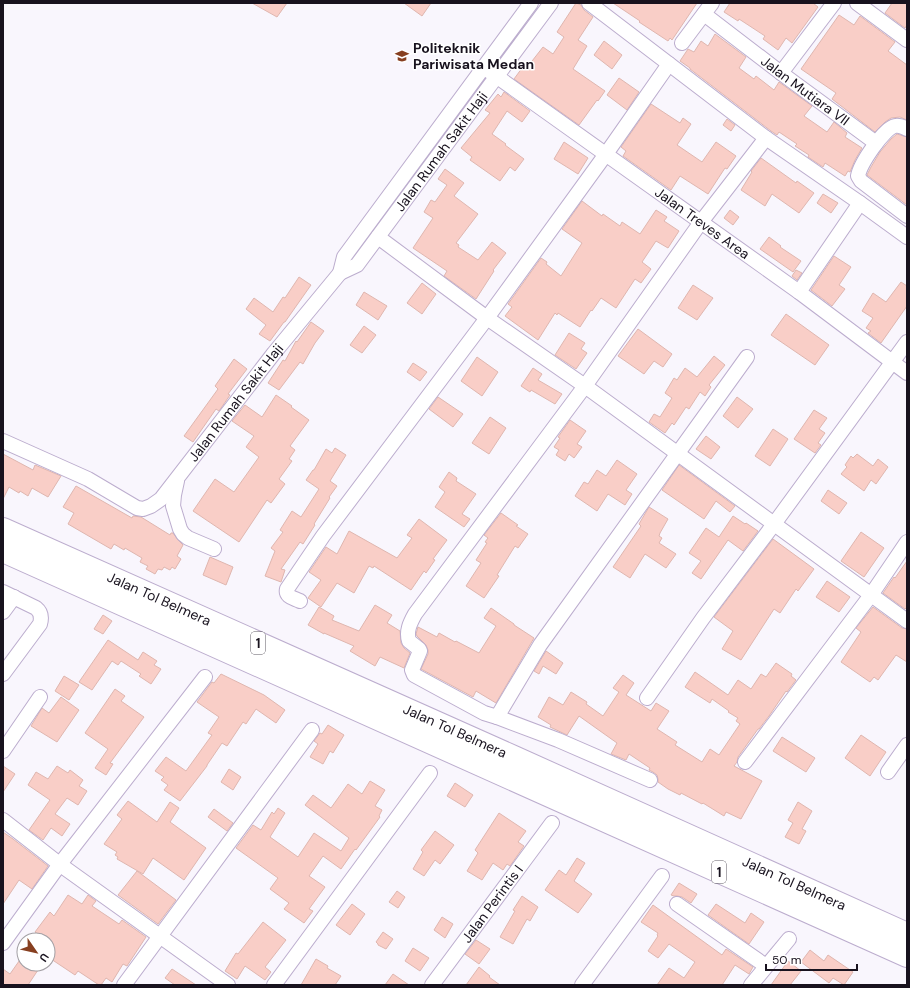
<svg xmlns="http://www.w3.org/2000/svg" width="910" height="988" viewBox="0 0 910 988" font-family="'DM Sans',sans-serif">
  <style>
    .building { fill: #f9cec7; stroke: #dfb6af }
    .lines { fill: none; stroke-linecap: round; stroke-linejoin: round }
    .street-casing { stroke: #bcadce; stroke-width: 16 }
    .highway-casing { stroke: #bcadce; stroke-width: 24 }
    .street { stroke: #fff; stroke-width: 14 }
    .highway { stroke: #fff; stroke-width: 22 }
    .labels { text-anchor: middle; stroke-width: 3; stroke-linejoin: round; paint-order: stroke }
    .shield { fill: #fff; stroke: #5d5962; stroke-width: 1 }
    .shield-label { font-size: 13px; font-weight: bold; fill: #18121e }
    .poi-label { font-size: 14px; font-weight: bold; fill: #18121e; stroke: #fff; text-anchor: start }
    .street-label { font-size: 14px; fill: #18121e; stroke: #fff }
  </style>
  <rect width="100%" height="100%" fill="#f9f6fd"/>
  <path class="building" d="M252,3H287L277,17Z
    M404,3H431L422,16Z
    M576,3L581,5L584,10L593,17L578,40L587,46L573,69L605,91L598,101L597,100L579,125L514,79L522,68L525,70L543,47L553,54L564,37L557,32Z
    M613,3H697L672,40L670,38L668,41L639,22L640,21Z
    M730,3H813L818,7L792,43L786,38L778,50L763,39L765,36L739,19L738,21L724,12Z
    M892,3H907V25L905,28L885,13Z
    M839,15L854,25L860,16L895,42L888,51L907,65V120L900,117L891,118L885,122L875,132L832,99L836,93L801,69Z
    M715,34L746,57L739,68L754,79L756,76L774,90L779,82L812,106L804,116L827,132L834,122L847,133L845,137L862,148L855,160L850,172L848,171L845,176L825,163L823,167L808,157L809,155L795,146L797,144L779,132L777,135L771,131L690,69V68L680,61L688,49L694,52L701,41L708,46Z
    M604,41L622,55L612,69L594,55Z
    M619,78L639,92L627,110L607,95Z
    M504,92L530,111L522,122L507,111L492,134L506,144L505,145L524,159L515,171L510,167L500,181L470,160L472,157L461,148L490,113L485,110L498,94L501,97Z
    M651,104L680,123L683,118L691,124L677,145L702,162L716,142L736,156L727,169L725,168L708,194L680,176L671,190L623,156L626,151L621,147Z
    M727,119L735,125L731,131L723,125Z
    M897,134L907,137V205L867,175L871,167L880,152L891,139Z
    M564,142L588,158L578,174L554,159Z
    M761,158L796,183L797,181L814,193L799,213L772,194L765,206L741,190L752,172L751,171Z
    M445,169L464,183L454,196L478,214L456,243L459,245L458,247L478,260L492,242L506,253L493,270L494,271L476,299L444,276L447,271L413,248L433,218L424,212L431,200L435,202L447,185L438,179Z
    M823,194L838,203L831,213L817,203Z
    M582,201L602,216L603,214L620,226L622,222L640,234L656,210L667,217L664,221L679,231L668,248L656,241L642,262L651,269L641,283L635,279L616,308L601,298L592,311L591,310L580,327L558,313L557,315L555,313L538,340L505,316L512,307L508,304L541,258L547,262L546,264L561,276L582,243L562,229Z
    M730,210L739,217L733,225L724,218Z
    M769,237L781,246L780,247L801,261L793,272L760,249Z
    M834,256L851,267L839,285L845,289L832,306L811,290Z
    M796,270L802,273L797,280L792,276Z
    M299,277L311,285L285,322H284L270,341L259,334L266,325L246,309L254,298L273,312L283,297L285,298Z
    M901,282L907,286V306L881,343L868,333L871,331L866,328L873,318L862,311L873,293L886,302Z
    M422,283L436,294L422,314L407,303Z
    M693,285L713,298L697,320L678,308Z
    M364,292L387,306L378,320L356,305Z
    M786,314L829,345L815,365L771,335Z
    M311,322L324,331L315,343L303,364L300,362L279,390L268,383L283,360L285,361L296,341L297,342Z
    M364,326L376,335L362,353L350,345Z
    M638,329L672,354L663,367L654,361L644,374L618,356Z
    M569,333L585,343L581,349L587,353L576,369L555,355Z
    M714,356L725,365L709,385L711,387L705,396L700,392L689,409L686,407L674,425L672,423L665,433L649,422L654,414L660,417L672,398L665,393L674,378L677,380L685,368L697,377Z
    M477,357L498,372L482,396L461,381Z
    M234,359L247,369L228,394L230,395L219,411L216,409L193,442L184,436L218,389L215,386Z
    M413,363L427,372L420,381L407,372Z
    M533,368L542,374L538,380L562,394L555,404L531,390L530,392L521,386Z
    M276,395L292,406L291,407L309,420L290,446L295,450L289,459L292,461L279,479L285,484L271,503L267,500L239,542L193,511L215,479L234,492L259,457L246,447L254,436L232,421L245,405L262,417Z
    M438,397L463,414L453,427L429,409Z
    M737,397L753,409L738,428L723,416Z
    M814,410L827,418L819,429L825,433L818,443L821,445L815,453L794,439Z
    M490,417L506,428L489,454L472,443Z
    M570,420L586,431L577,444L582,447L574,458L569,454L565,461L556,455L559,450L554,447L560,438L558,437Z
    M773,429L788,439L770,466L755,456Z
    M706,436L720,447L711,459L696,449Z
    M335,448L346,455L330,481L337,486L329,497L330,498L314,524L315,525L303,544L300,542L281,569L285,570L281,582L265,576L275,551L271,548L283,532L280,530L292,511L301,517L319,489L306,480L313,470H314L326,449L332,453Z
    M3,454L33,470L35,465L61,476L48,497L32,488L28,496L20,491L19,493L9,487L3,499Z
    M857,454L873,466L878,459L888,467L876,484L871,480L864,491L841,474L847,467L845,465L851,456L853,458Z
    M617,460L637,474L626,490L632,494L625,505L608,494L597,511L575,496L584,482L588,484L597,470L606,476Z
    M679,465L735,506L730,512L716,501L704,519L662,490Z
    M449,472L457,478L456,481L476,494L462,514L470,519L464,527L435,507L445,492L439,487Z
    M76,486L132,518L133,516L141,517L170,535L171,533H173L178,540L183,545L177,556L181,559L175,569L172,567L170,570L164,567L162,570L158,569L155,574L146,569L148,566L140,562L142,558L125,548L124,550L114,544L111,549L68,524L74,513L63,507Z
    M828,490L847,503L839,514L821,501Z
    M649,507L668,519L660,533L659,536L662,538L659,543L676,554L666,568L645,554L630,578L613,567L641,526L639,524Z
    M501,513L518,525L516,526L528,534L518,548L515,546L497,575L499,576L484,598L466,586L481,563L476,560L487,543L485,542L488,538L484,535Z
    M733,516L745,524L746,523L758,531L743,551L728,540L701,579L692,573L701,561L689,553L706,528L719,537Z
    M419,519L447,540L433,559L435,560L426,573L424,571L411,590L374,566L373,568L369,566L354,593L337,583L321,607L308,598L321,580L309,572L326,547L337,554L349,531L397,558L412,538L407,535Z
    M861,532L884,548L864,577L841,561Z
    M773,539L814,569L798,591L796,589L780,613L774,609L741,660L722,649L733,631L714,617Z
    M210,557L233,567L226,585L203,575Z
    M907,561V607L905,609L883,593L894,577L895,578Z
    M827,581L850,597L839,612L816,597Z
    M375,605L392,615L387,623L400,631L401,643L404,648L410,653L404,668L380,657L375,666L350,651L354,646L324,633V634L308,625L319,607L334,616L332,620L359,631Z
    M873,607L902,628L907,629V662L896,655L878,680L874,677L870,682L841,662L861,632L856,628Z
    M491,608L514,624V625L534,638L496,703L476,691L473,697L421,669L428,654V650L426,645L417,636L416,634L418,627L437,637L439,633L455,642L456,641L479,653L496,626L484,618Z
    M103,615L112,621L103,634L94,629Z
    M108,640L138,660L143,652L157,661L154,665L161,669L151,684L139,676L141,674L121,661L118,665L112,661L92,690L79,682Z
    M546,651L563,663L556,674L543,666L539,674L534,671Z
    M776,663L792,674L791,676L796,680L787,692L786,691L769,716L759,729H758L738,757L737,762L734,766L762,781L741,819L726,812L724,816L703,803L702,804L681,793L680,795L668,789L658,782V779L657,775L653,772L649,770L650,768L629,754L626,760L611,754L617,743L579,716L567,735L550,727L551,725L538,717L549,697L563,705L571,692L587,702L586,704L603,716L619,692L613,688L623,675L634,683L626,695L651,711L656,703L669,711L657,729L677,742L675,745L702,762L710,749L719,755L740,724L736,721L738,718L728,712L729,711L712,699L710,703L685,687L695,672L728,695L738,680L751,689L761,674L766,677Z
    M221,674L264,695L285,710L276,723L256,709L246,724L243,722L227,746L222,743L207,765V766L180,801L164,790L168,785L161,780L164,777L155,771L166,757L186,771L212,735L208,733L219,717L197,702L212,682L214,683Z
    M64,676L79,685L69,700L55,691Z
    M115,689L125,696L121,701L144,717L110,763L113,764L106,775L95,768L108,749L85,733Z
    M61,697L79,710L57,742L31,726L42,708L49,713Z
    M328,725L344,735L333,753L330,751L323,764L310,757L318,744L314,741L320,733L322,734Z
    M861,735L886,752L870,776L845,758Z
    M782,737L815,758L806,772L773,751Z
    M3,766L15,774L3,792Z
    M57,766L68,773L70,770L83,780L79,786L87,791L78,805L67,798L55,814L70,824L62,836L51,828L43,840L29,830L50,800L28,785L36,772L48,779Z
    M229,769L241,777L233,790L221,782Z
    M370,781L385,790L375,806L382,810L379,816L380,817L356,850L355,849L341,869L323,856L309,876L325,887L309,909L313,911L304,923L284,909L289,903L270,889L278,878L236,848L253,825L261,830L272,812L274,814L278,808L285,813L270,837L298,857L314,833L341,851L349,838L305,805L313,795L331,808L348,784L362,794Z
    M455,783L473,795L465,807L447,796Z
    M128,801L157,822L170,802L179,808L170,822L206,848L184,880L153,858L143,874L117,859L118,857L115,855L117,852L104,844L122,819L117,815Z
    M798,802L812,811L802,829L806,831L799,844L785,837L793,823L788,820Z
    M214,809L233,823L227,831L208,817Z
    M499,813L526,831L518,842L524,846L510,866L507,864L503,870L493,863L482,880L467,871L478,853L475,850Z
    M435,831L454,845L440,864L435,860L424,876L413,869L423,852L421,850Z
    M3,832L13,839L48,866L32,889L19,880L3,904Z
    M577,858L585,863L574,881L592,894L578,913L545,890L559,870L566,875Z
    M137,871L176,900L158,924L118,895Z
    M679,883L697,894L691,903L682,897L677,896H674L671,895Z
    M397,891L405,897L398,908L389,902Z
    M68,895L82,904L88,895L96,901L92,906L119,924L122,920L146,937L127,966L123,964L112,982L106,978L101,985H99L78,971L75,975L48,957V940H46L35,932L50,912L54,916Z
    M522,896L538,907L530,921L527,919L513,944L500,937L515,911L513,910Z
    M352,904L365,914L350,935L336,925Z
    M716,904L745,923L751,913L764,922L749,944L708,915Z
    M653,905L722,955L726,949L753,967L749,974L735,965L722,985H657L669,968L684,978L695,962L669,944L658,958L648,951L658,936L657,935L658,933L641,922Z
    M442,917L453,924L445,938L434,930Z
    M263,922L286,940L265,967L271,972L265,980L245,966L237,979L225,971L236,953L238,954Z
    M383,932L393,939L386,949L378,945V944L376,942Z
    M476,940L490,949L479,964L465,954Z
    M413,948L429,958L420,971L405,961Z
    M810,950L824,961L828,955L853,972L844,985L833,978L829,983L801,962Z
    M24,954V964H42L28,985H3V969L10,974Z
    M316,959L328,966L327,968L341,976L335,985H301Z
    M788,961L801,971L790,985H771Z
    M479,967L490,976L489,977L500,985H466Z
    M172,969L196,985H175L165,978Z
    M393,974L409,985H385Z"/>
  <g class="lines">
    <g class="street-casing">
      <g id="street">
        <path id="s1" d="M531,3L344,257L340,273L357,265L551,3"/>
        <path d="M589,3L766,138L860,203L907,237"/>
        <path d="M857,3L907,40"/>
        <path id="s2" d="M704,14L781,73L876,143"/>
        <path d="M682,43L712,3"/>
        <path id="s3" d="M489,71L799,292L907,373"/>
        <path d="M781,73L834,3"/>
        <path d="M907,129C903,127 900,125 895,126C884,128 860,164 858,176L861,181L907,216"/>
        <path d="M378,237L487,318L585,386L907,621"/>
        <path d="M799,292L860,203"/>
        <path id="s4" d="M3,441L88,479L137,508L143,509L151,506L161,499L274,353L340,273"/>
        <path d="M177,481L174,495L173,506L180,529L183,534L188,538L214,549"/>
        <path d="M3,592L36,608C41,612 42,617 40,624L3,674"/>
        <path d="M300,601C294,598 285,597 287,589L323,536L487,318L606,154L669,64"/>
        <path d="M3,612L14,597"/>
        <path d="M647,698L703,618L774,524L907,342"/>
        <path d="M497,717L484,713L414,675L412,670L420,651L419,649L409,641C406,631 410,623 415,614L585,386L701,222L766,138"/>
        <path d="M3,751L40,697"/>
        <path d="M745,762L871,595L907,542"/>
        <path d="M888,772L907,745"/>
        <path d="M650,780L558,740L497,717L540,645L747,357"/>
        <path d="M3,820L62,866L228,985"/>
        <path d="M677,904L766,966"/>
        <path d="M3,943L60,864L205,677"/>
        <path d="M124,985L312,730"/>
        <path d="M274,985L430,773"/>
        <path id="s5" d="M432,985L552,823"/>
        <path d="M582,985L662,876"/>
        <path d="M751,985L789,939"/>
      </g>
    </g>
    <g class="highway-casing">
      <g id="highway">
        <path id="s6" d="M3,529L514,757L907,934"/>
        <path d="M3,551C304,686 605,822 907,956"/>
      </g>
    </g>
    <use href="#street" class="street"/>
    <use href="#highway" class="highway"/>
  </g>
  <defs>
    <g id="university-bare" transform="scale(1.08)"><path d="M0-5L7-2L0 1L-7-2ZM-4 1L0 2.5L4 1V4Q0 6-4 4Z" fill="#873f20" stroke="#fff" stroke-width="2.5" paint-order="stroke"/></g>
  </defs>
  <g fill-rule="evenodd">
    <use href="#university-bare" x="402" y="56"/>
  </g>
  <g class="labels">
    <g class="shield">
      <rect x="251" y="632" width="14" height="22" rx="3"/>
      <rect x="712" y="861" width="14" height="22" rx="3"/>
    </g>
    <g class="shield-label">
      <text x="258" y="648">1</text>
      <text x="719" y="877">1</text>
    </g>
    <g class="poi-label">
      <text x="413" y="53">Politeknik<tspan x="413" dy="16">Pariwisata Medan</tspan></text>
    </g>
    <g class="street-label">
      <text dy="5" stroke="none"><textPath href="#s2" startOffset="127">Jalan Mutiara VII</textPath></text>
      <text dy="5" stroke="none"><textPath href="#s1" startOffset="492">Jalan Rumah Sakit Haji</textPath></text>
      <text dy="5" stroke="none"><textPath href="#s3" startOffset="262">Jalan Treves Area</textPath></text>
      <text dy="5" stroke="none"><textPath href="#s4" startOffset="299">Jalan Rumah Sakit Haji</textPath></text>
      <text dy="5" stroke="none"><textPath href="#s6" startOffset="171">Jalan Tol Belmera</textPath></text>
      <text dy="5" stroke="none"><textPath href="#s6" startOffset="495">Jalan Tol Belmera</textPath></text>
      <text dy="5" stroke="none"><textPath href="#s6" startOffset="867">Jalan Tol Belmera</textPath></text>
      <text dy="5" stroke="none"><textPath href="#s5" startOffset="101">Jalan Perintis I</textPath></text>
    </g>
  </g>
  <rect width="910" height="988" fill="none" stroke="#18121e" stroke-width="8"/>
  <g transform="translate(36 952) rotate(124)"><circle r="19" fill="#ffffff" stroke="#a3a0a5"/>
  <path d="M0-3L7 15L0 10L-7 15Z" fill="#873f20"/>
  <text y="-6" font-size="11" font-weight="bold" text-anchor="middle" fill="#18121e">U</text>
  </g>
  <path d="M766 964v6h91v-6" fill="none" stroke="#18121e" stroke-width="2"/>
  <text x="772" y="964" font-size="12" fill="#18121e" stroke="#ffffff" stroke-width="3" paint-order="stroke">50 m</text>
</svg>
